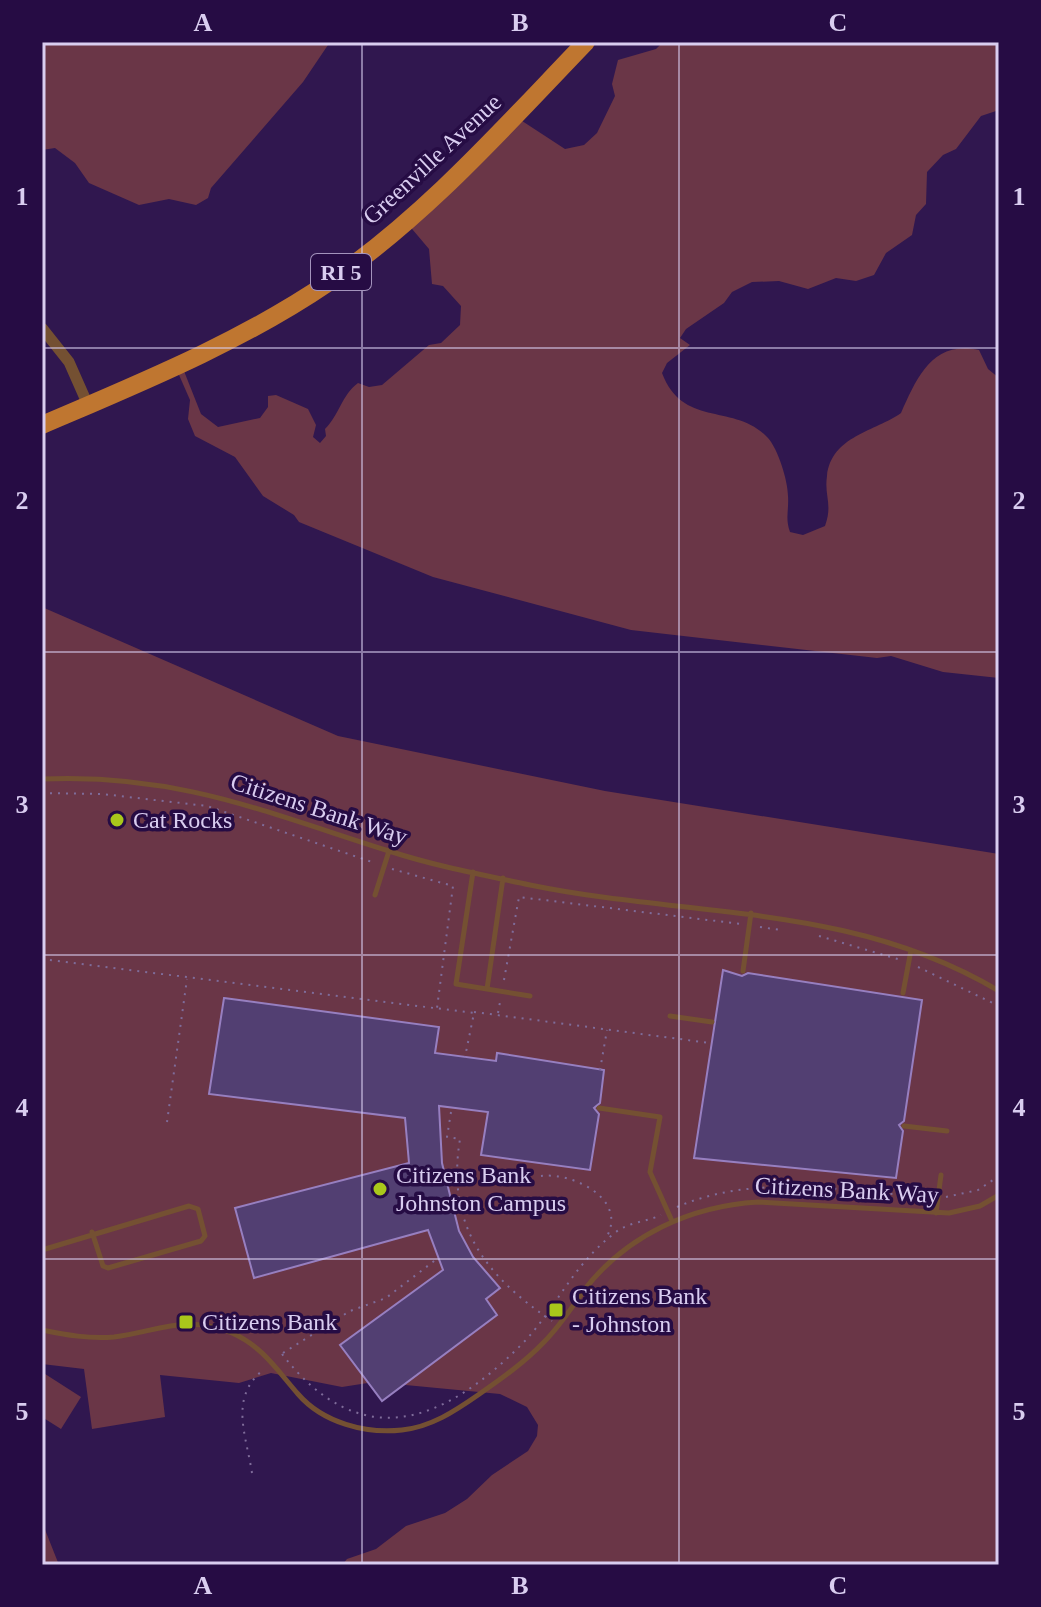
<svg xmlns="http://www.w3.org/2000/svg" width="1041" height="1607" viewBox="0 0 1041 1607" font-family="'Times New Roman',serif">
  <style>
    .green { fill: #6a3647 }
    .building { fill: #523f72; stroke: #977fc0; stroke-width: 2 }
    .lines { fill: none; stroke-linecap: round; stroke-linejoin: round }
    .path { stroke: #7f6c9a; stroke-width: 2; stroke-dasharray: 2 6; stroke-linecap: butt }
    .lane { stroke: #745032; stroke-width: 5 }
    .street { stroke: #745032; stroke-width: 11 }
    .primary { stroke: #bf7630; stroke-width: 18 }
    .grid { fill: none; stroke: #d9cdf0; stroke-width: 2; stroke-opacity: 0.55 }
    .poi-dot { fill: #a9c71b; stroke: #260c44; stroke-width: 3 }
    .labels { text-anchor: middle; stroke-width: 7; stroke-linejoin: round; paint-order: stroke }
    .shield { fill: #260c44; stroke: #a393bc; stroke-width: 2 }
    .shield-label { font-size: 22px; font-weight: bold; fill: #d9cdf0 }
    .street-label { font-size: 24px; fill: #d9cdf0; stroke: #260c44 }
    .poi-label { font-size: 24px; fill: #d9cdf0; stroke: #260c44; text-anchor: start }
    .neatline { fill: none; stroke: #d9cdf0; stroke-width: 3 }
    .grid-label { font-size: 26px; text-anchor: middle; font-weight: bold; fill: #d9cdf0 }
  </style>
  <rect width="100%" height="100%" fill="#30174f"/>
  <path class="green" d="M42,42H330L303,82L211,188L208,198L196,205L169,199L139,205L89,183L75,163L55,148L42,150Z
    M663,42H999V110L981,116L956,149L943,155L927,172L926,204L916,215L912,235L886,253L874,275L856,281L836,278L808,289L779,281L752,282L732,292L724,303L686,329L680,338L690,345L667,363L662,373C683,429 735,402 768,438C778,449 788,481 788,496C789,511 785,518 790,532L803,535L825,526C833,504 824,496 827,476C831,436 876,431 901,413C917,378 932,340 979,350L988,369L999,378V678L943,672L891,656L877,658L631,630L433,577L299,522L294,515L263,496L235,457L195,436L188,419L190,400L176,368L182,366L201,414L218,427L260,418L268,407V396L276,395L308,409L316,425L313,437L320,443L326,436L325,429C340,414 341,396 358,383L369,387L382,385L429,345L441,343L460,325L461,306L443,286L432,284L429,249L407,223L516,117L565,149L584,145L597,133L615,96L612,84L618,60L656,49Z
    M42,607L338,736L605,791L999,854V1565H342L347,1559L376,1549L406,1526L445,1513L467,1499L492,1475L528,1451L537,1436L538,1425L527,1407L500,1394L374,1382L342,1387L271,1373L239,1383L160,1375L165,1417L92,1429L84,1369L42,1364Z
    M42,1372L81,1397L61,1429L42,1417Z
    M42,1522L59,1565H42Z"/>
  <path class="building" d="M723,970L742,976L748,973L922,1000L904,1121L899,1125L903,1131L896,1178L694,1158Z
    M224,998L439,1027L435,1053L496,1061L497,1053L604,1070L600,1103L594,1108L599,1114L590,1170L481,1155L488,1112L439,1106L442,1163L459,1231L473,1257L500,1288L486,1299L497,1315L382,1401L340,1345L443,1270L428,1230L254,1278L235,1208L409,1163L405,1118L209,1094Z"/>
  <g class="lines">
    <path class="path" d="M42,793L102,794L207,806L375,863
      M392,869L453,886L437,1008
      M760,927L781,930
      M819,936L901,960
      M42,959L474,1013L465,1057
      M918,967L999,1006
      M504,980L519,897L741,924
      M474,1012L710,1043
      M498,1013L500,1002
      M600,1070L607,1030
      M451,1112L447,1137L460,1139C446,1224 484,1275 552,1321
      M167,1122L187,979
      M541,1176C572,1172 629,1199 606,1238
      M946,1197L978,1190L999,1176
      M677,1207C755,1173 846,1191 928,1197
      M283,1353L350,1311L386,1298L438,1258
      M282,1354C360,1455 443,1424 522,1344C557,1308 571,1266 616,1232C629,1222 646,1222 661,1215
      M252,1473C246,1434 229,1398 263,1370"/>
    <path class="lane" d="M42,779C176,773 265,812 389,851C435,866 483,875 530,885C691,918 852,903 999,991
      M473,872L456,984L530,996
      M375,895L389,851
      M743,971L751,913
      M487,989L503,878
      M903,993L911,950
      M670,1016L712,1022
      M599,1108L660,1117L650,1172L672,1221
      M904,1126L947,1131
      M936,1213L941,1175
      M42,1250L189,1206L198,1209L205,1236L201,1241L108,1268L103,1266L92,1232
      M42,1330C66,1335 89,1339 114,1337C159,1331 185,1314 232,1333C262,1346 277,1370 298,1394C323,1423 366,1434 402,1430C431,1427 455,1411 478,1395C501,1379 525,1362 544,1342C560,1326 572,1307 585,1289C627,1235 691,1206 758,1202L949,1213L980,1206L999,1195"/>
    <path class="street" d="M42,328L69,362L88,405"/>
    <path class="primary" d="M42,425C140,383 241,342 329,282C426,216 505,126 586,42"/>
  </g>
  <path class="grid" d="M362,42V1565M679,42V1565M42,348H999M42,652H999M42,955H999M42,1259H999"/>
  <g class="poi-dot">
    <circle cx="117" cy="820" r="8"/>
    <circle cx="380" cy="1189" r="8"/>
    <rect x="548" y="1302" width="16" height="16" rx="4"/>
    <rect x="178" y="1314" width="16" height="16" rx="4"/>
  </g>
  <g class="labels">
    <rect class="shield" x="311" y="254" width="60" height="36" rx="6"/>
    <g class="shield-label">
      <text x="341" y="280">RI 5</text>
    </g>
    <g class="street-label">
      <text transform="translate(432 159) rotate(-43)" y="8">Greenville Avenue</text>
      <text transform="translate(319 809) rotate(18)" y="8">Citizens Bank Way</text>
      <text transform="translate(847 1190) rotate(3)" y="8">Citizens Bank Way</text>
    </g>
    <g class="poi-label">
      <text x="133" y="828">Cat Rocks</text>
      <text x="396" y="1183">Citizens Bank<tspan x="396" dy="28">Johnston Campus</tspan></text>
      <text x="572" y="1304">Citizens Bank<tspan x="572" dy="28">- Johnston</tspan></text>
      <text x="202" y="1330">Citizens Bank</text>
    </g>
  </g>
  <rect width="1041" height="1607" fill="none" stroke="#260c44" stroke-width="88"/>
  <rect x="44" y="44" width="953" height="1519" class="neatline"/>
  <g class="grid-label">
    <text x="203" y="31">A</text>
    <text x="520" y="31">B</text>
    <text x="838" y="31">C</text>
    <text x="22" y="205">1</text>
    <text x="1019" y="205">1</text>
    <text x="22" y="509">2</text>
    <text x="1019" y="509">2</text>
    <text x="22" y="813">3</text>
    <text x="1019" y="813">3</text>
    <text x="22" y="1116">4</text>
    <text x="1019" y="1116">4</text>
    <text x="22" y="1420">5</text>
    <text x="1019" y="1420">5</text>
    <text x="203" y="1594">A</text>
    <text x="520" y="1594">B</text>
    <text x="838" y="1594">C</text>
  </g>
</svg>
